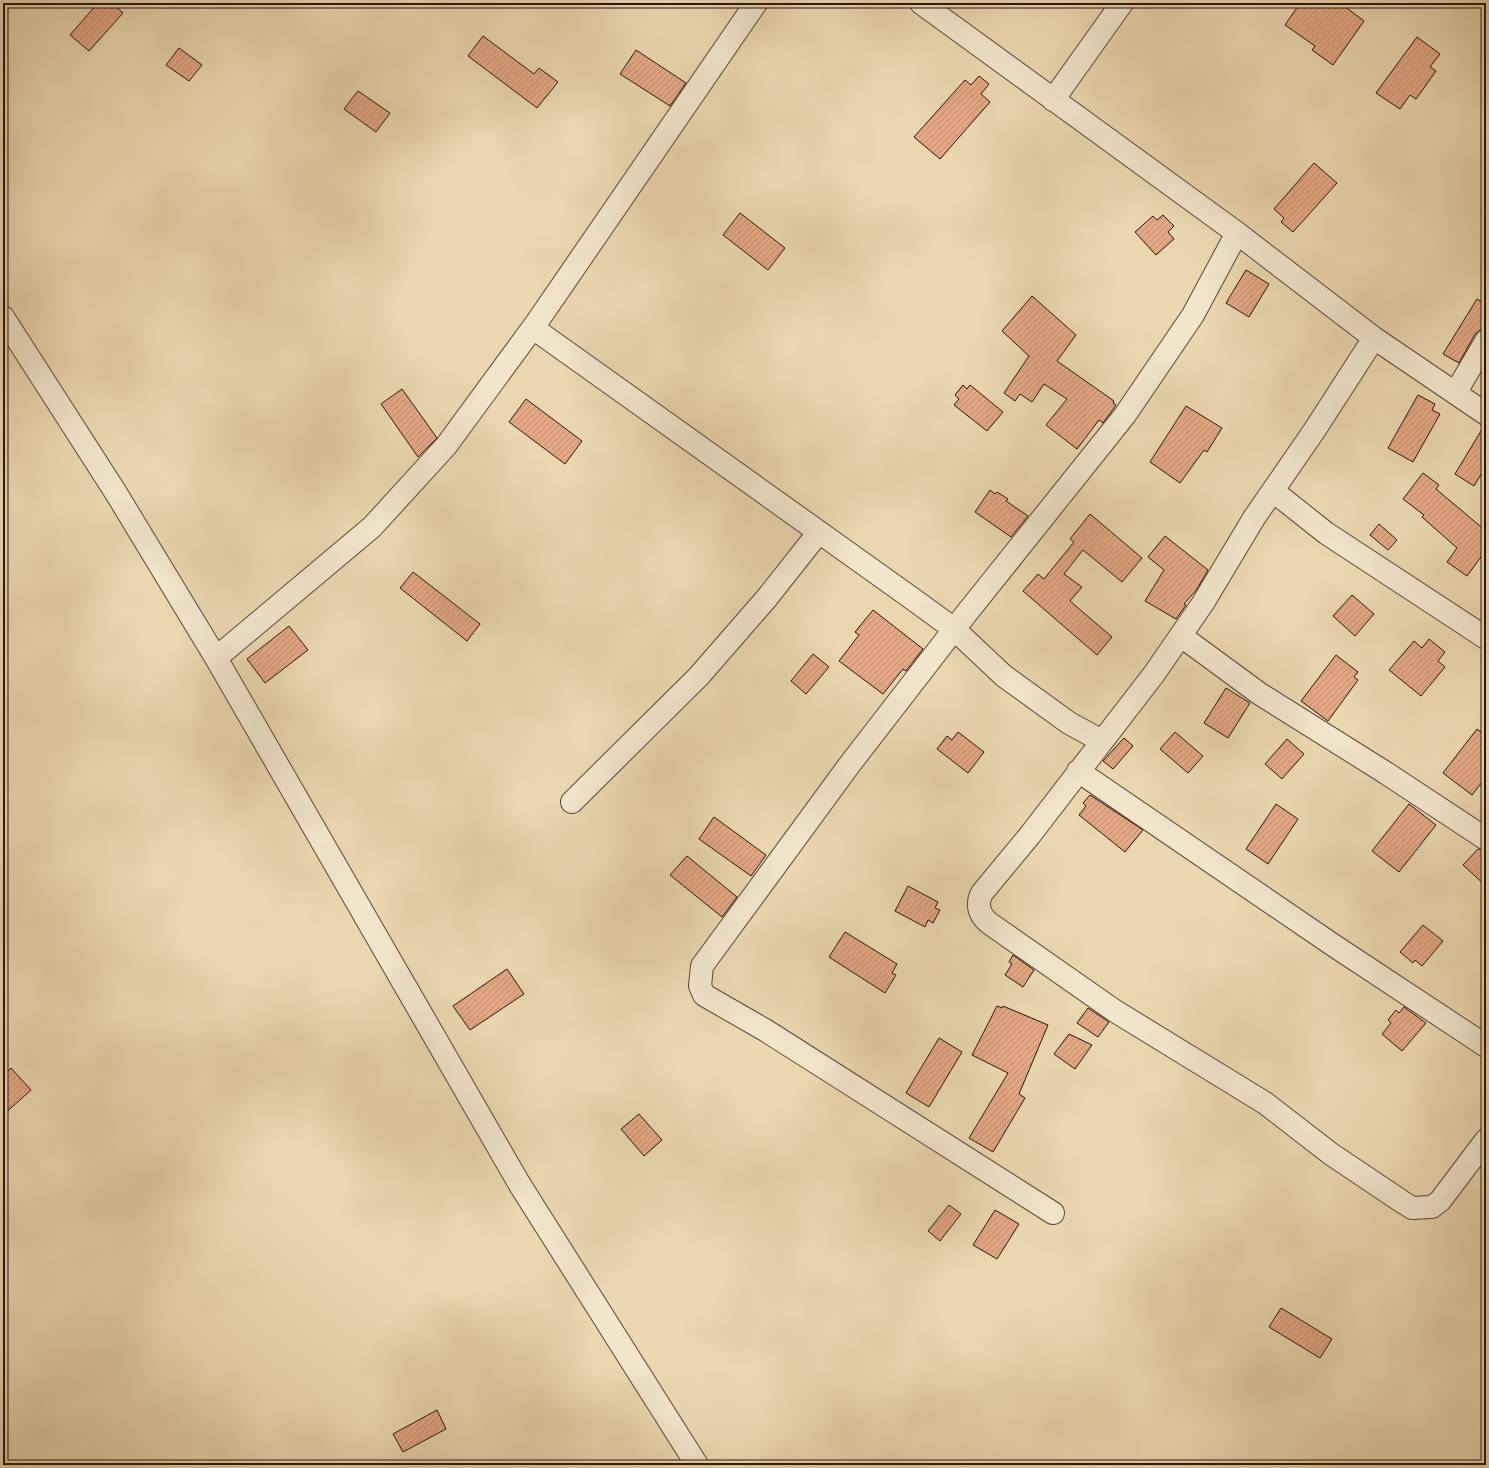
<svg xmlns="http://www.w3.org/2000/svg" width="1489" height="1468" viewBox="0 0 1489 1468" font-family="'Libre Bodoni',serif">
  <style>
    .building { fill: url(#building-hatch); stroke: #29140c }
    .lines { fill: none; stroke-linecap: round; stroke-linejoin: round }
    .minor-casing { stroke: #594535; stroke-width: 24 }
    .minor { stroke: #f1e5cc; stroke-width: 22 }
  </style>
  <defs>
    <pattern id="building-hatch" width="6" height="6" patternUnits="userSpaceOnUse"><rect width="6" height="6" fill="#e4a884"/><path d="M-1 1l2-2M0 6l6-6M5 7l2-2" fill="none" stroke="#c49071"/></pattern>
  </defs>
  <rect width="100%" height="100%" fill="#ead7b0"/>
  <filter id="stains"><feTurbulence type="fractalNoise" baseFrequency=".005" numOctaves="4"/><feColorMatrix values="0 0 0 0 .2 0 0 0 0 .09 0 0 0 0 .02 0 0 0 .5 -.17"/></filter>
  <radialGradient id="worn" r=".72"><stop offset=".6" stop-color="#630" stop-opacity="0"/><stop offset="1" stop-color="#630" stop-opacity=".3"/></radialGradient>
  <path class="building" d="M98,3H112L123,13L89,51L70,35Z
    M1300,3H1340L1364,21L1333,65L1312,50L1315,46L1285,25Z
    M483,36L534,74L539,68L558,82L537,108L468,56Z
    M1417,37L1440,54L1430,67L1436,71L1416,99L1410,95L1400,109L1376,93Z
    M179,48L202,65L189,81L166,65Z
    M636,50L686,83L670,106L620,74Z
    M979,76L989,84L981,94L990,102L940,159L914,137L965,80L971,85Z
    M358,91L390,113L376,132L344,109Z
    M1314,163L1337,183L1293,232L1281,222L1284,218L1274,209Z
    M740,213L785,248L768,270L723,235Z
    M1163,215L1174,226L1168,232L1174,239L1156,255L1135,232L1153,216L1157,220Z
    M1246,270L1269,284L1249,317L1226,303Z
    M1032,296L1076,335L1057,361L1114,401L1113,403L1116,405L1103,423L1099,420L1077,449L1046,425L1067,399L1044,384L1032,402L1020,394L1015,401L1004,393L1029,356L1002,331Z
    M1477,299L1486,305V329L1480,330L1475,334L1459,363L1443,354Z
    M963,385L967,389L970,385L1003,412L987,431L954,405L959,399L955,395Z
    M402,389L437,438L418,457L381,404Z
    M1418,395L1435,404L1432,410L1440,414L1413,462L1388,448Z
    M526,399L582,441L565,464L509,422Z
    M1186,406L1222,428L1207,452L1204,450L1180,483L1150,462Z
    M1484,426H1486V466L1474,486L1455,474Z
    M1423,473L1439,485L1436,489L1486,531V550L1467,576L1447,562L1457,548L1422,517L1424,515L1403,499Z
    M990,490L995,494L997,492L1008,499L1006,501L1028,516L1011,537L975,512Z
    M1090,514L1142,558L1122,582L1083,550L1064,574L1082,587L1070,601L1112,637L1097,655L1023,591L1038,574L1044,579L1074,542L1070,539Z
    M1379,524L1397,540L1388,550L1370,535Z
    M1165,536L1208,570L1197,589L1184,604L1186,605L1176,619L1145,601L1164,570L1148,557Z
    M413,572L480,624L467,641L400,588Z
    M1352,595L1374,614L1355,636L1333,616Z
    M873,610L923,649L906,671L903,669L883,694L839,661L859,635L855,632Z
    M289,626L308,650L265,683L247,659Z
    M1429,639L1445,652L1438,661L1445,667L1421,696L1389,670L1414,641L1422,648Z
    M813,654L829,667L806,694L791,681Z
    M1336,655L1358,672L1354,677L1358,680L1328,721L1301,701Z
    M1226,688L1250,703L1228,738L1204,723Z
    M1477,729L1486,736V777L1472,795L1443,773Z
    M958,732L984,752L968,773L937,749L947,736L952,740Z
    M1175,732L1203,756L1188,773L1160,749Z
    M1124,738L1133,746L1113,769L1103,761Z
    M1287,739L1304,754L1282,779L1265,764Z
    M1090,795L1143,830L1125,852L1079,815L1086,806L1083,803Z
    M1276,804L1298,819L1268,864L1246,849Z
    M1409,804L1436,825L1399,872L1372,851Z
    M714,817L766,855L751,876L699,839Z
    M1478,849L1486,851V886L1463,865Z
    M687,856L737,897L722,917L670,875Z
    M908,886L938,902L935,908L940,910L933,923L928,920L925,927L895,911Z
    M1423,925L1443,941L1422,966L1415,960L1413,963L1400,952Z
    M845,932L897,964L892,973L896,975L885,993L829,957Z
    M1013,955L1034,970L1023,987L1005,975L1012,964L1009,962Z
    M507,969L524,994L470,1030L453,1006Z
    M997,1006L1002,1008L1003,1006L1048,1025L1019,1094L1025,1098L993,1152L969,1138L1008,1073L972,1055Z
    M1404,1007L1426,1023L1402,1051L1382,1034L1391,1023L1388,1020L1396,1010L1399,1013Z
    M1088,1008L1109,1022L1098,1037L1077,1023Z
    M1069,1034L1092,1045L1075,1069L1054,1054Z
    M939,1038L962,1052L929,1107L906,1093Z
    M11,1068L31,1090L3,1115V1076Z
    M639,1114L662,1140L644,1156L621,1129Z
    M949,1205L961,1214L940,1241L928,1231Z
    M995,1210L1019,1224L997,1259L973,1245Z
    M1281,1308L1332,1339L1320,1358L1269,1327Z
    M437,1410L446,1429L403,1452L393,1434Z"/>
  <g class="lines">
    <g class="minor-casing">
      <path id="minor" d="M921,3L1237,233L1374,338L1486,414
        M1053,100L1122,3
        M3,317L116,493L216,658L520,1185L697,1465
        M533,328L910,597L954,629L1004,676L1069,723L1102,741
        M1374,338L1314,431L1254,518L1203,603L1154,674L1030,835L982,893C976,904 979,915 989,923L1115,1011L1265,1103L1331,1154L1401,1201L1412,1208L1432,1207L1440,1201L1486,1140
        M1456,392L1486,341
        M1273,491L1326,533L1486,638
        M1181,636L1260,694L1386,773L1486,839
        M216,658L372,527L446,446L537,322L756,3
        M1078,771L1333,945L1486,1046
        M572,802L699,676L766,599L819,532
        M1053,1213L765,1030L704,995L700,986L702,966L850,764L966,614L1125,415L1193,315L1237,233"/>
    </g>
    <use href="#minor" class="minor"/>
  </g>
  <rect width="1489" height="1468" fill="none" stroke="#ead7b0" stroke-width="16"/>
  <rect x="4" y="4" width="1481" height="1460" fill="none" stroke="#29140c" stroke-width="2"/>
  <rect x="8" y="8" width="1473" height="1452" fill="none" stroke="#29140c"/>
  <rect width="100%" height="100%" filter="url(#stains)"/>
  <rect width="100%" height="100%" fill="url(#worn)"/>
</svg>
